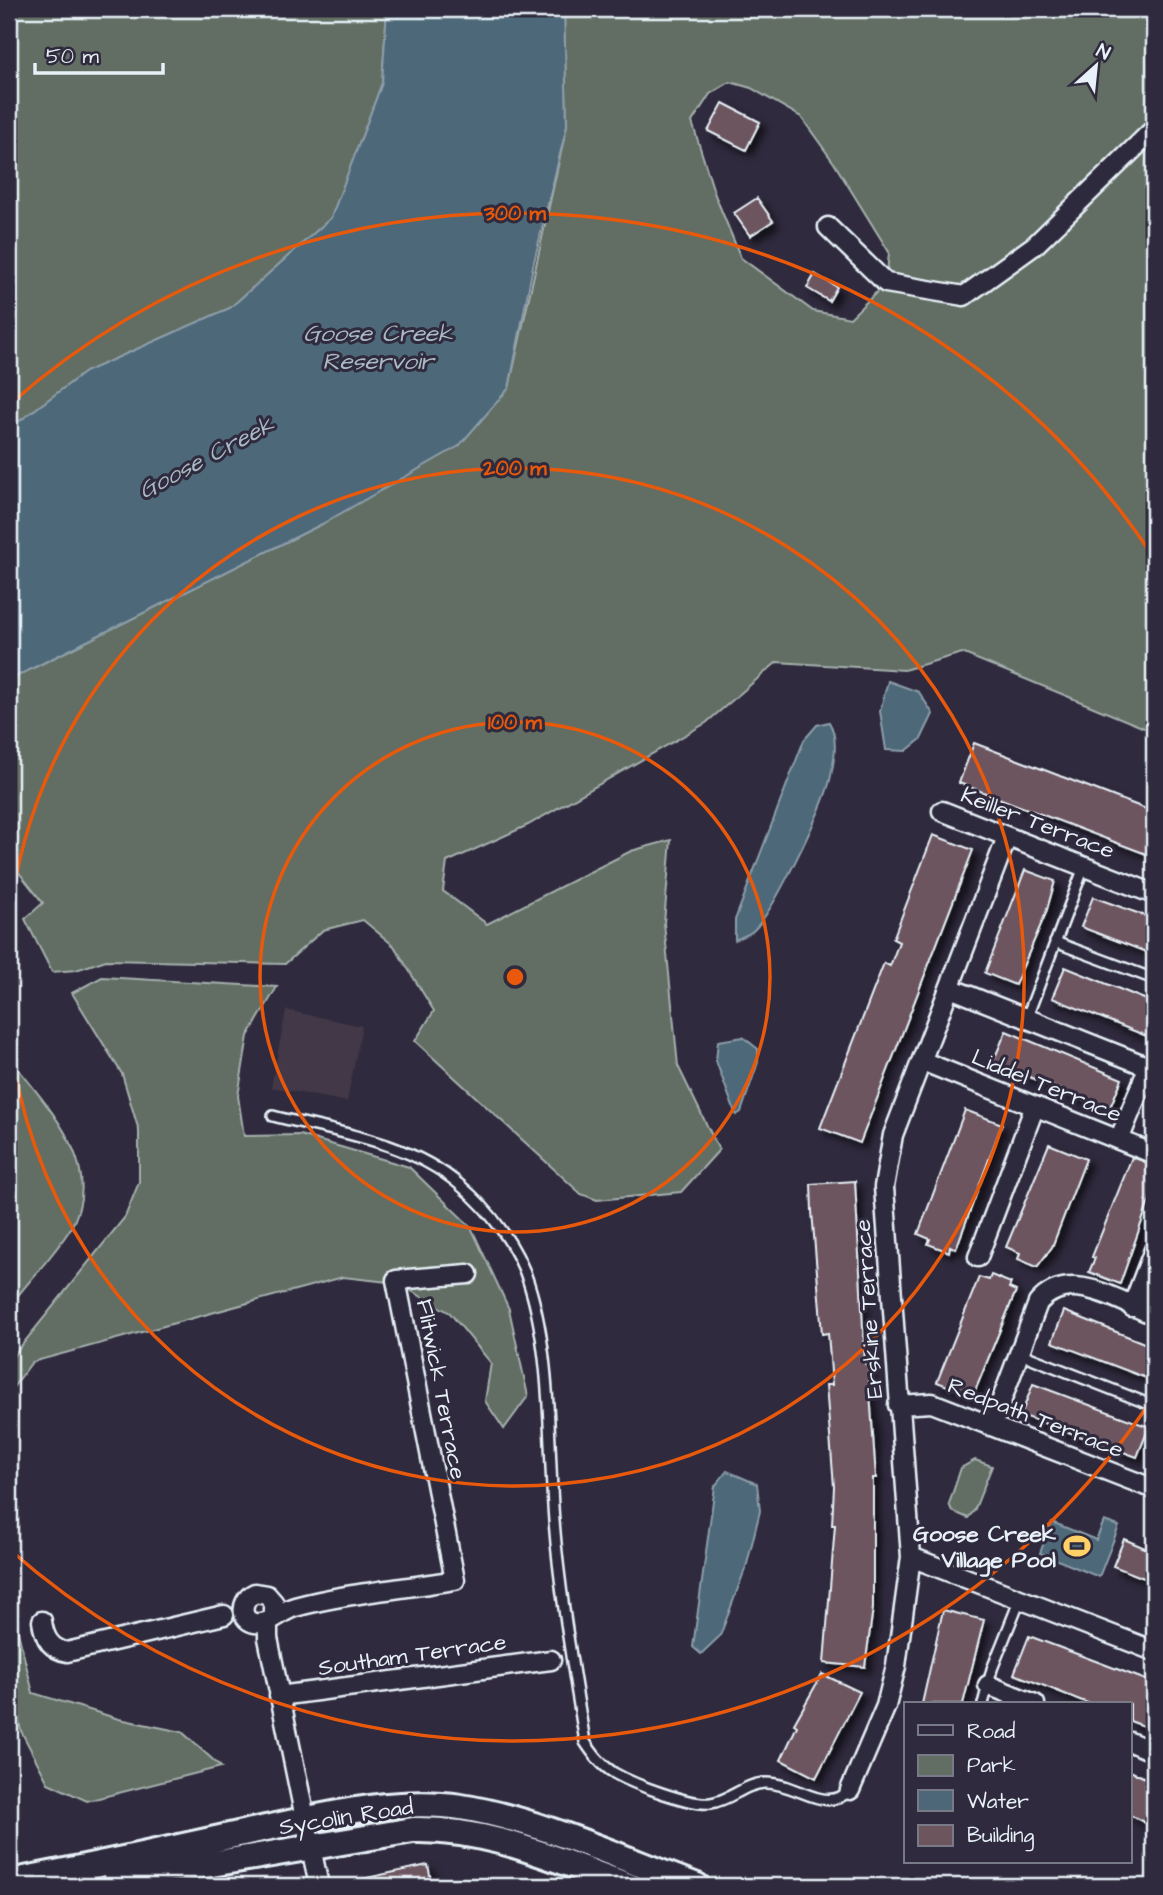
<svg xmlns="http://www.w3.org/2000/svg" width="1163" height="1895" viewBox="0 0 1163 1895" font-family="'Architects Daughter',sans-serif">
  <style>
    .built { fill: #423747 }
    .green { fill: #626e63; stroke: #a5b0ae; stroke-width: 2; fill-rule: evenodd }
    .water { fill: #4e6778; stroke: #8c9eab; stroke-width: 2 }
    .building { fill: #6d555e; stroke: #e8f1f8; stroke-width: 2; filter: url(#shadow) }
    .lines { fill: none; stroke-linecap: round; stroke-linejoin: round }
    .lane-casing { stroke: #e8f1f8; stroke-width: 14 }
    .street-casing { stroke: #e8f1f8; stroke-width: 23 }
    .secondary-casing { stroke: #e8f1f8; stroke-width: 30 }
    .lane { stroke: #2f2a3d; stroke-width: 9 }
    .street { stroke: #2f2a3d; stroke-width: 18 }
    .secondary { stroke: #2f2a3d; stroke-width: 24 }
    .ring { fill: none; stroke: #e8590c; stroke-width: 3.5 }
    .labels { text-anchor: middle; stroke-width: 6; stroke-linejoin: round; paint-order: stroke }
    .street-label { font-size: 23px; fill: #e8f1f8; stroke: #2f2a3d }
    .poi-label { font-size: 23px; font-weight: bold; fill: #e8f1f8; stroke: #2f2a3d; text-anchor: end }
    .water-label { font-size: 24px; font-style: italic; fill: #aabac5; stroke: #2f2a3d }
    .centre { fill: #e8590c; stroke: #2f2a3d; stroke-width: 3.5 }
    .ring-label { font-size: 21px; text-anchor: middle; font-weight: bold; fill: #e8590c; stroke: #2f2a3d; stroke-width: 6; stroke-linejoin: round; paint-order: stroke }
  </style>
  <defs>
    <filter id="shadow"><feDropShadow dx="5.5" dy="5.5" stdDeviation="3.5" flood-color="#0009"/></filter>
  </defs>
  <rect width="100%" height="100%" fill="#2f2a3d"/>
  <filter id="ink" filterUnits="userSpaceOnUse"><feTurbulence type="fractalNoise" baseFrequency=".0143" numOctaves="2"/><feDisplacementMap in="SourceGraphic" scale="14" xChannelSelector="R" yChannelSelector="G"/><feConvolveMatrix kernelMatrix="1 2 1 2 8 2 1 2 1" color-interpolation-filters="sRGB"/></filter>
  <g filter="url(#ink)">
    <path class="built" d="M286,1010L362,1026L347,1102L271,1087Z"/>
    <path class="green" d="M9,9H387L382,83L331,218L230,308L85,372L9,429Z
      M564,9H1154V732L962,653L904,670L777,662L706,723L528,825L447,862L443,891L487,924L631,851L671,840L664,923L678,1066L719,1150L681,1192L597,1200L581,1194L415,1041L434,1011L394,946L363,920L323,930L285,964L106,960L76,970L52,972L25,919L43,903L9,860V680L322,524L509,388L567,125ZM730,82L751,88L801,117L834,163L889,252L886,283L850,318L813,311L741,258L715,195L692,122L710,94Z
      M102,977L277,987L248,1036L238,1096L244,1136L300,1135L409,1167L471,1227L509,1309L528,1396L504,1429L485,1401L491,1363L450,1313L397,1283L343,1277L32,1362L9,1393V1361L125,1217L139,1182V1131L122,1074L72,993Z
      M9,1057C46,1106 109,1166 69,1231C52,1257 28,1282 9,1307Z
      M975,1460L992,1466L974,1511L968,1518L952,1511L949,1504L961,1468Z
      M9,1596L33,1693L119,1719L182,1732L221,1767L87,1801L48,1783L21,1731L9,1678Z"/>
    <path class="water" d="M387,9H564L567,125L533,266L509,388L459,446L322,524L9,680V429L85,372L230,308L331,218L382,83Z
      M888,681L919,692L933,714L921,739L906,751L886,750L880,711Z
      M829,722C839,738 834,762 830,780C823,808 774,911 754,930C749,935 741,937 735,940V920L804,740L817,725Z
      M743,1037L758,1049V1062L741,1112L736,1115L716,1061L718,1041Z
      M727,1471L757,1484L760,1511L747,1564L720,1636L701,1654L693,1647L715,1486Z
      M1104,1521L1119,1526L1099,1577L1040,1553L1052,1522L1096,1540Z"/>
    <path class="building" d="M723,103L760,122L746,150L708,131Z
      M757,198L773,221L750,236L734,213Z
      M815,274L837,287L829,301L807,288Z
      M974,743L1154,812V857L959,783Z
      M933,835L973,850L860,1143L820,1128L884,963L890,966L899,942L893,939Z
      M1025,870L1055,881L1046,913L1015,985L985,973Z
      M1093,897L1154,919V955L1081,927Z
      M1065,967L1154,1003V1039L1052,998Z
      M1006,1031L1122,1079L1109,1110L993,1062Z
      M965,1110L1002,1124L956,1249L950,1246L949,1252L928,1244L930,1239L918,1234Z
      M1049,1144L1086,1159L1052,1247L1037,1267L1018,1259L1020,1253L1006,1247Z
      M1132,1157L1154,1165V1187L1120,1284L1089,1272L1095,1258L1092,1257Z
      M855,1181L865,1364H868L876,1478H873V1608L865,1667L824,1663L835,1525H832L834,1487L826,1385H832L828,1333L822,1334L812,1211L811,1184Z
      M991,1275L1011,1283L1009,1288L1016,1291L973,1396L937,1382L979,1277L989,1280Z
      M1064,1311L1154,1347V1381L1052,1342Z
      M1033,1384L1149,1427L1137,1457L1021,1415Z
      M1124,1539L1154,1552V1563L1144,1578L1113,1566Z
      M943,1610L984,1620L963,1704H922Z
      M1029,1636L1154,1683V1730L1130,1721V1704H1090L1014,1674Z
      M822,1674L860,1692L816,1778L781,1760L797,1726L794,1724Z
      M1130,1771L1154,1782V1818L1151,1826L1130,1815Z
      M428,1865L432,1886H357V1880Z"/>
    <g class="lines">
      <g class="lane-casing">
        <path id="lane" d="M1055,942L1154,979
          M1027,1017L1084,867
          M273,1116C336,1132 409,1141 460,1185C490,1210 518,1247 529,1284C552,1357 548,1445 554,1521C560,1595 573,1668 585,1742C593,1754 601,1765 614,1773C633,1784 691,1806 711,1803C731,1800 745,1783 766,1783C798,1783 825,1815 850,1790
          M1019,1353L1154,1406
          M983,1704L992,1669L1020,1599
          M576,1886L581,1871"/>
      </g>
      <g class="street-casing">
        <path id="street" d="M828,227L886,283L964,296L1035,245L1154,129
          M942,811L1154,894
          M950,988L1154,1069
          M922,1061L1154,1154
          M1119,1140L1149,1066
          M978,1257L1035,1106
          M1132,1307L1154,1250
          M898,1405L932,1403L1154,1489
          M992,1426L1038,1303C1069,1267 1118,1301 1154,1315
          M911,1557L1154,1651
          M274,1617V1603L267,1595L255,1593C238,1601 240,1626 261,1623C273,1622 283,1610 295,1607C347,1593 403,1589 455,1580L396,1280L468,1274
          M42,1621C44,1637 50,1649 67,1652L224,1615
          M268,1622V1638L319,1886
          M988,1685L1035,1704
          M279,1696L551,1660
          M1130,1742L1154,1752
          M850,1790L886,1706L896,1666L911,1557L884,1187L893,1135L1007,837"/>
      </g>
      <g class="secondary-casing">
        <path id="secondary" d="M117,1874L200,1866L413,1830C490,1828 558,1861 629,1886
          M9,1882C90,1867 171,1849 252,1831C319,1817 392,1797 461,1807C534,1818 626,1860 697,1886"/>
      </g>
      <use href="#lane" class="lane"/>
      <use href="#street" class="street"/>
      <use href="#secondary" class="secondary"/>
    </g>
  </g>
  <g class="ring">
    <circle cx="515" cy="977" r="255"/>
    <path d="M9 924A509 509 0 1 1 9 1030"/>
    <path d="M1152 1399A764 764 0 0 1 9 1549M9 405A764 764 0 0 1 1152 555"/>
  </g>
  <defs>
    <g id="stadium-bare" transform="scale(2.1)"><path d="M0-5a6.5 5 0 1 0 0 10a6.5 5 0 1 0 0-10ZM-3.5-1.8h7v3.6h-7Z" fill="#ffd166" stroke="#2f2a3d" stroke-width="2.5" paint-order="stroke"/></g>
  </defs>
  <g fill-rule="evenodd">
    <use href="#stadium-bare" x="1077" y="1546"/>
  </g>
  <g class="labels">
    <g class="street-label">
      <text transform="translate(1038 822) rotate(21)" y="8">Keiller Terrace</text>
      <text transform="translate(1047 1085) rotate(22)" y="8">Liddel Terrace</text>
      <text transform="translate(868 1309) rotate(-94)" y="8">Erskine Terrace</text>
      <text transform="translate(442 1389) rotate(79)" y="8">Flitwick Terrace</text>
      <text transform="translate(1036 1417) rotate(21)" y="8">Redpath Terrace</text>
      <text transform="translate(412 1654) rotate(-8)" y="8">Southam Terrace</text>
      <text transform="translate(346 1816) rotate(-9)" y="8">Sycolin Road</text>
    </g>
    <g class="poi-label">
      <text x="1056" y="1541">Goose Creek<tspan x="1056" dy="26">Village Pool</tspan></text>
    </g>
    <g class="water-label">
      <text x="378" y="341">Goose Creek<tspan x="378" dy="28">Reservoir</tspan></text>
      <text transform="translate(206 457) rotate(-28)" y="8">Goose Creek</text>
    </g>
  </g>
  <circle cx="515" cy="977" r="10" class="centre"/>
  <g class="ring-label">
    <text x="515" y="220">300 m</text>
    <text x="515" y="475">200 m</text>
    <text x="515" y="729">100 m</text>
  </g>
  <rect width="1163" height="1895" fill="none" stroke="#2f2a3d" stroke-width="35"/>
  <rect x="18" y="18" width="1128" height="1860" fill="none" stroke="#e8f1f8" stroke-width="2.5" filter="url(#ink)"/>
  <rect x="904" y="1702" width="228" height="161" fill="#2f2a3d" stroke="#797a88" stroke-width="2"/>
  <rect x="918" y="1725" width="35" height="10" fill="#2f2a3d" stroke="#797a88" stroke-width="2"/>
  <text x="967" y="1738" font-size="21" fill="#e8f1f8">Road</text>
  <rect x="918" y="1755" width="35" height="21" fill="#626e63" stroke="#797a88" stroke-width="2"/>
  <text x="967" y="1772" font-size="21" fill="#e8f1f8">Park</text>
  <rect x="918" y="1790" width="35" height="21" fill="#4e6778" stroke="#797a88" stroke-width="2"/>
  <text x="967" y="1808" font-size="21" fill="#e8f1f8">Water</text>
  <rect x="918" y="1825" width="35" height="21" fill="#6d555e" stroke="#797a88" stroke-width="2"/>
  <text x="967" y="1842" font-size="21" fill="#e8f1f8">Building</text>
  <g transform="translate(1096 66) rotate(27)" stroke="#2f2a3d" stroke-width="5" paint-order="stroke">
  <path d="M0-5L12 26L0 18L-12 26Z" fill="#e8f1f8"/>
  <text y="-10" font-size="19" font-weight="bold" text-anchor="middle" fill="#e8f1f8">N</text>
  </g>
  <path d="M35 63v10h128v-10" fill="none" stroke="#e8f1f8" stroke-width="3.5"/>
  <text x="46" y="63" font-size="21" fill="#e8f1f8" stroke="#2f2a3d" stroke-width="5" paint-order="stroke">50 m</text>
</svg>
